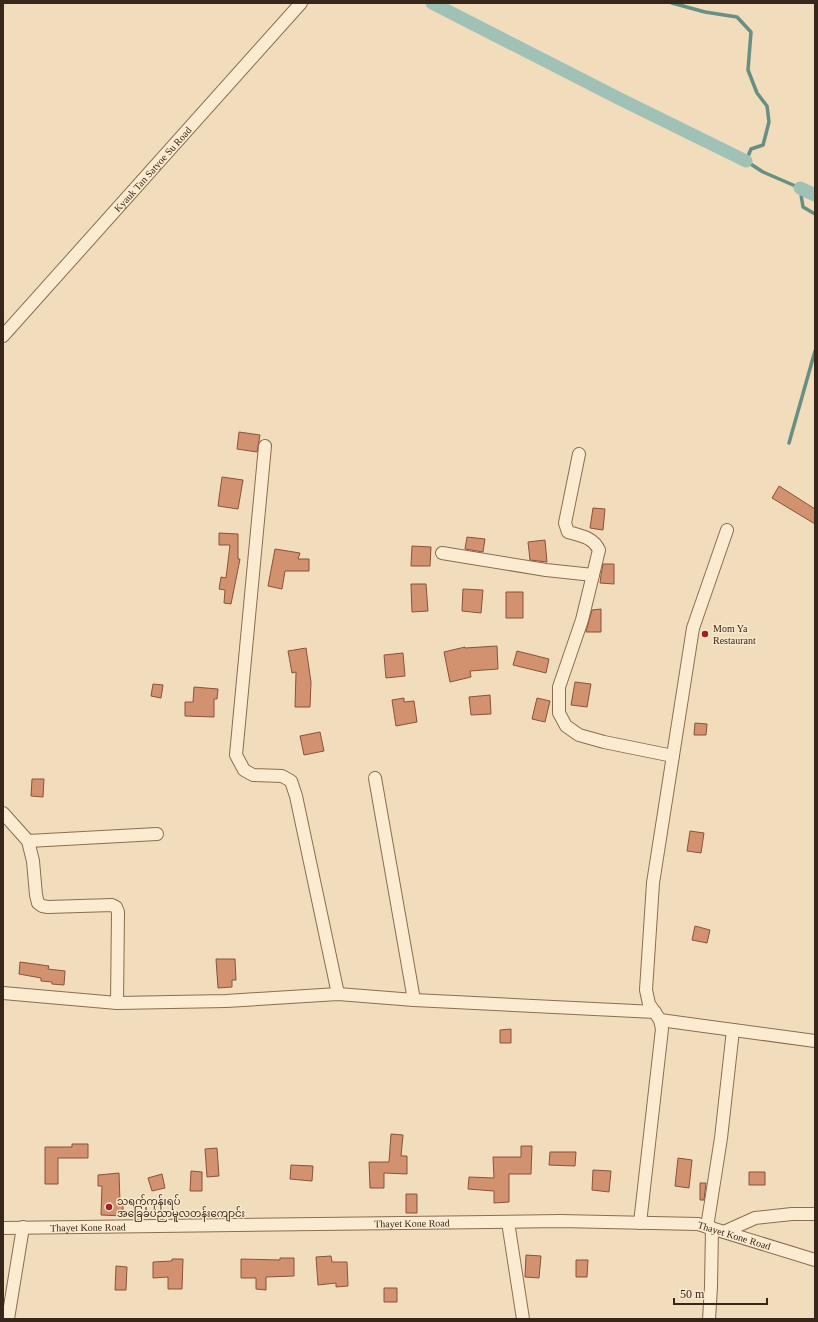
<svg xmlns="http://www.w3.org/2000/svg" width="818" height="1322" viewBox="0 0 818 1322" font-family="'Times New Roman','Noto Sans Myanmar',serif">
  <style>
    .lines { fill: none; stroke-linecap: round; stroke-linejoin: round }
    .stream { stroke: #678f83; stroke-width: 3.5 }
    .canal { stroke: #a0c1b5; stroke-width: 13 }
    .building { fill: #d2916f; stroke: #8a5339 }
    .street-casing { stroke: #896d54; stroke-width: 14 }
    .street { stroke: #fbebd0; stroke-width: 12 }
    .poi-dot { fill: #9d202a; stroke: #f8e8cc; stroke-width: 1.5 }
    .labels { text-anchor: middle; stroke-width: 3; stroke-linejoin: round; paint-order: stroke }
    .street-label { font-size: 10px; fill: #37261a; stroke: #f8e8cc }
    .poi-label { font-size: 10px; fill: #37261a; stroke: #f8e8cc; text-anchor: start }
  </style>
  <rect width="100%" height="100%" fill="#f1ddbc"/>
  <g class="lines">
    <path class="stream" d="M672,3L705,12L737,17L751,32L748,70L757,93L767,106L769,122L763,145L751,149L746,161L763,172L800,188L803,207L815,214
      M789,443L815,351"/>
    <path class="canal" d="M432,3L620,99L746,161
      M800,188L815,195"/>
  </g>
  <path class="building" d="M239,432L260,435L257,452L237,449Z
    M222,477L243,480L238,509L218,506Z
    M779,486L815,509V524L772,498Z
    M593,508L605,509L603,530L590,528Z
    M219,533L238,534V559H240L231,604L224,603L225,590L219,589L221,577L226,578L230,545H219Z
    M467,537L485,539L483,552L465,549Z
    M545,540L547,562L530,560L528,542Z
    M412,546L431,547L430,566H411Z
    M275,549L300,553L298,559H309V571H285L282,589L268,586Z
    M603,564H614V584L600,583L601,575Z
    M411,584H426L428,611L412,612Z
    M463,589L483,590L481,613L462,611Z
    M506,592H523V618H506Z
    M601,609V632H586L592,610Z
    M497,646L498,669L470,671L471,677L450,682L444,652L465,647V648Z
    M306,648L311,682L310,707H295L296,672L292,673L288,651Z
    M517,651L549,659L546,673L513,665Z
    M403,653L405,676L386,678L384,655Z
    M575,682L591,684L587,707L571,705Z
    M153,684L163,685L161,698L151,696Z
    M194,687L218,689L217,699H214V717L185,716V702H193Z
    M490,695L491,714L471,715L469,697Z
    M404,698V702L414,701L417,722L396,726L392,700Z
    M537,698L550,701L545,722L532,719Z
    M695,723L707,724L706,735H694Z
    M320,732L324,751L304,755L300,736Z
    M32,779H44L43,797L31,796Z
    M690,831L704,833L701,853L687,851Z
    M695,926L710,930L707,943L692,940Z
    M216,959H235L236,980H232V987L218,988Z
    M20,962L49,966L48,969L65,971L64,985L52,984V982L41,981V978L19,974Z
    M511,1029V1043H500V1030Z
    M391,1134L403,1135L401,1156H407V1174L384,1173V1188H370L369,1162H389Z
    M72,1144H88V1158H58V1184H45V1147H72Z
    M521,1146H532L531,1174H509V1202L494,1203V1191L468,1189L469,1177L494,1178L493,1157H521Z
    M217,1148L219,1176L207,1177L205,1149Z
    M550,1152H576L575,1166L549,1165Z
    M678,1158L692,1160L689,1188L675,1186Z
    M291,1165L313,1166L312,1181L290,1179Z
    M593,1170L611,1171L609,1192L592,1190Z
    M191,1171L202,1172V1191H190Z
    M749,1172H765V1185H749Z
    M119,1173L120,1202H123V1216L101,1215L102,1186H98V1175Z
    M162,1174L165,1188L152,1191L148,1178Z
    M700,1183H706L704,1200H700Z
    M406,1194H417V1213H406Z
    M526,1255L541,1256L539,1278L525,1277Z
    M331,1256L332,1262H347L348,1286L336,1287V1283L318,1285L316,1257Z
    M280,1258H294V1276L266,1277V1290L256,1289V1278H241V1259L280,1260Z
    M172,1259H183L182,1289H168V1277L153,1278V1262L172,1261Z
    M576,1260H588L587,1277H576Z
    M116,1266L127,1267L126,1290H115Z
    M384,1288H397V1302H384Z"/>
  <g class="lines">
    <g class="street-casing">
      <g id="street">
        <path id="s1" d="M3,336L301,3"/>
        <path d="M265,446L236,755L244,770L253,775L282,776L291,781L296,796L338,994"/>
        <path d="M579,454L565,523L568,532C581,536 593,537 599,550L582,620L559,687V713L566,726L579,735L604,742L673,756"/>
        <path d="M442,553L546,570L593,575"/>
        <path d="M375,778L414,1000"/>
        <path d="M3,813L28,841L33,861L36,895L38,903L42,906L48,907L112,905L116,907L118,912L117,1003"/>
        <path d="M28,841L157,834"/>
        <path d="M3,993L117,1003L226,1001L338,994L414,1000L655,1012"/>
        <path d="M660,1020L815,1041"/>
        <path d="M508,1222L523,1319"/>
        <path d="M640,1223L662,1029L660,1020L649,1004L646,990L653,883L693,628L727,530"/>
        <path d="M707,1227L721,1138L733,1030"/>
        <path id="s2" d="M3,1228L560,1221L698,1224L815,1260"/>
        <path d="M724,1232L755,1218L792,1214H815"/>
        <path d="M8,1319L23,1227"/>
        <path d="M709,1319L711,1287L712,1228"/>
      </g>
    </g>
    <use href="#street" class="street"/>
  </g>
  <g class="poi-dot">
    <circle cx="705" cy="634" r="4"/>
    <circle cx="109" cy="1207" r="4"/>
  </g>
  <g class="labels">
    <g class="street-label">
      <text dy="4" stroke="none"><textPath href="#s1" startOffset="224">Kyauk Tan Satyoe Su Road</textPath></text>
      <text dy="4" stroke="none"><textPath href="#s2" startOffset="409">Thayet Kone Road</textPath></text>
      <text dy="4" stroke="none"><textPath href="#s2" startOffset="85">Thayet Kone Road</textPath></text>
      <text dy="4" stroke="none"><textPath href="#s2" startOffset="733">Thayet Kone Road</textPath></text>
    </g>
    <g class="poi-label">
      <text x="713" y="632">Mom Ya<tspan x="713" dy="12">Restaurant</tspan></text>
      <text x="117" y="1205">သရက်ကုန်းရပ်<tspan x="117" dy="12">အခြေခံပညာမူလတန်းကျောင်း</tspan></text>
    </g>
  </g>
  <rect width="818" height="1322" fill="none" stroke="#37261a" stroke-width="8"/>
  <path d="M674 1298v6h93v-6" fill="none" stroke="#37261a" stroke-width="2"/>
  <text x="680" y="1298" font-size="12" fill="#37261a" stroke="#f8e8cc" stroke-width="3" paint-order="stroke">50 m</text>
</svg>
